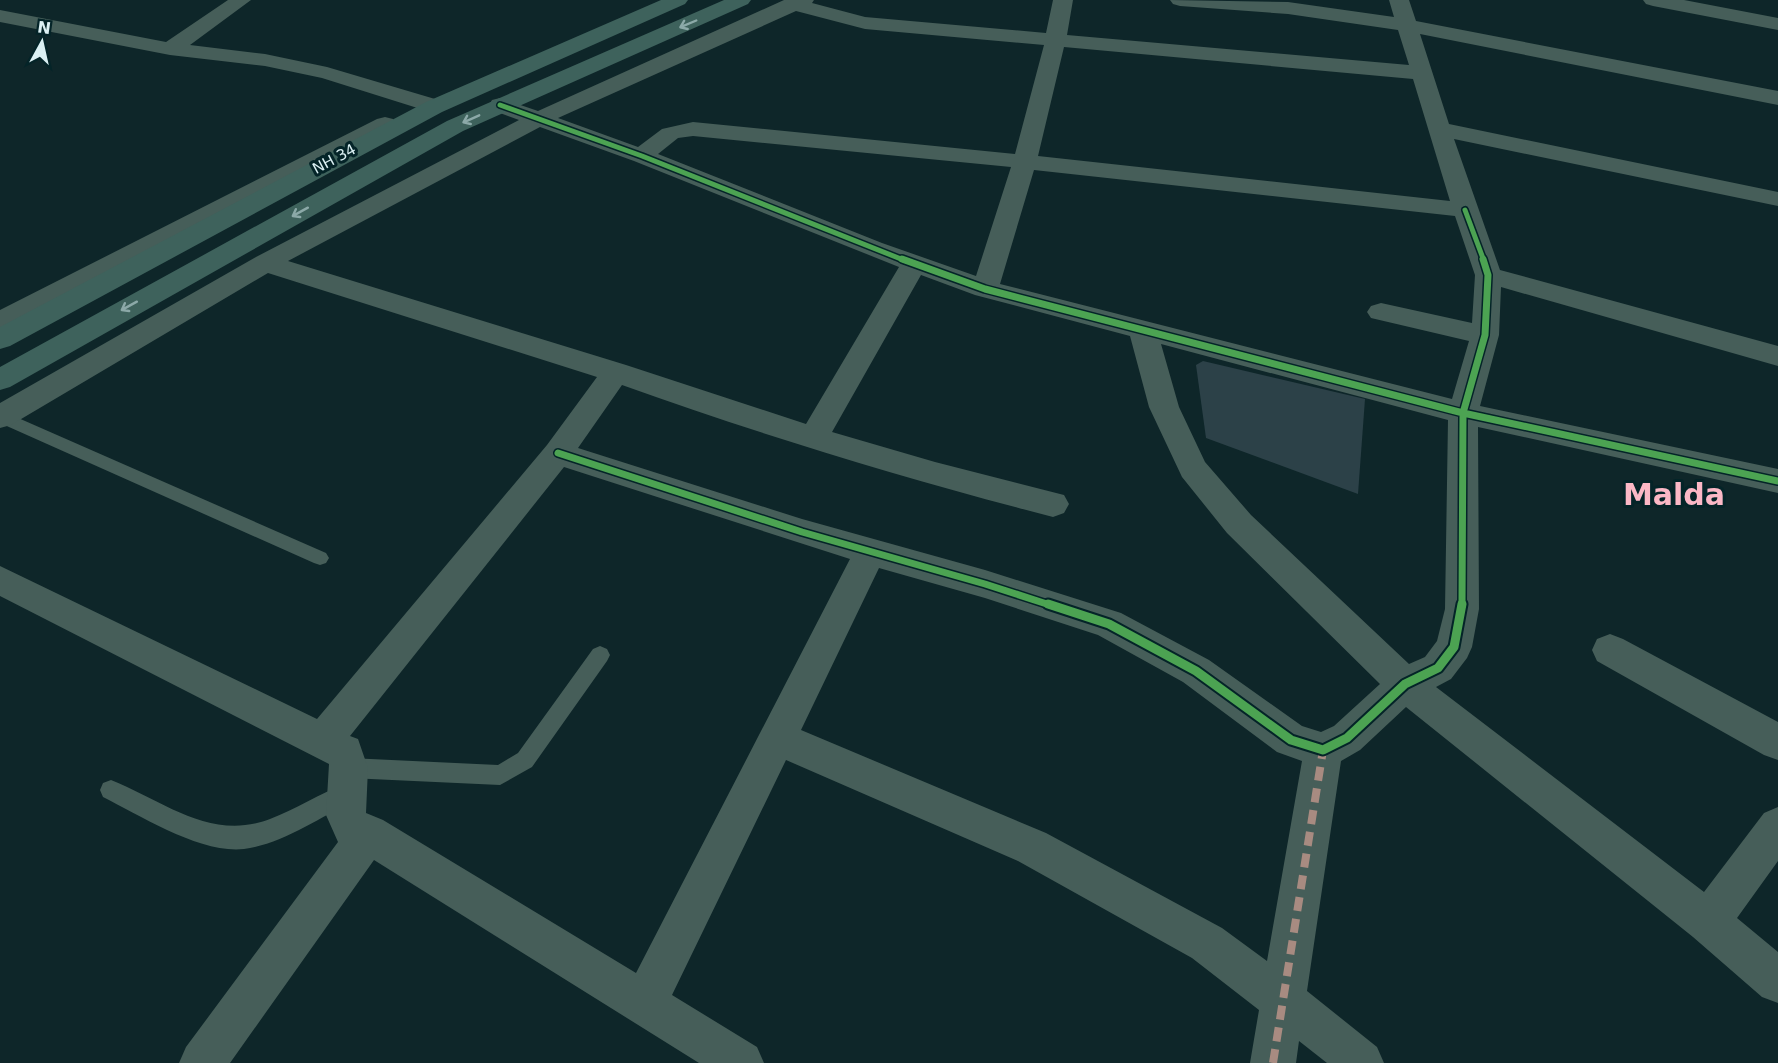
<svg xmlns="http://www.w3.org/2000/svg" width="1778" height="1063" viewBox="0 0 1778 1063" font-family="'DejaVu Sans',sans-serif">
  <style>
    .building { fill: #2c4148 }
    .lines { fill: none; stroke-linecap: round; stroke-linejoin: round }
    .service { fill: #465e59; fill-rule: evenodd }
    .minor { fill: #465e59; fill-rule: evenodd }
    .primary { fill: #3e625c; fill-rule: evenodd }
    .quiet { stroke: #a88b81; stroke-width: 8; stroke-dasharray: 14 8; stroke-linecap: butt }
    .cycleway-far2-casing { stroke: #042428; stroke-width: 8 }
    .cycleway-far1-casing { stroke: #042428; stroke-width: 10 }
    .cycleway-casing { stroke: #042428; stroke-width: 13 }
    .cycleway-far2 { stroke: #4ca352; stroke-width: 5 }
    .cycleway-far1 { stroke: #4ca352; stroke-width: 7 }
    .cycleway { stroke: #4ca352; stroke-width: 9 }
    .oneway { stroke: #8ca9a8 }
    .labels { text-anchor: middle; stroke-width: 6; stroke-linejoin: round; paint-order: stroke }
    .far-street-label { font-size: 15px; fill: #dbf0f3; stroke: #042428 }
    .town-label { font-size: 30px; font-weight: bold; fill: #fbb8c6; stroke: #042428 }
  </style>
  <rect width="100%" height="100%" fill="#0e2629"/>
  <path class="building" d="M1203,361L1365,399L1358,494L1206,438L1196,365Z"/>
  <g class="lines">
    <path class="service" d="M0,410L326,553L329,558L326,563L320,565L314,563L0,423Z
      M600,646L607,649L610,655L607,661L532,767L500,785L349,778L342,775L338,768L342,761L349,758L498,765L518,753L593,649Z
      M111,780C164,801 211,842 270,819C296,809 319,794 345,784L353,787L356,794L353,801C319,818 282,844 244,849C201,854 141,816 103,797L100,790L103,783Z"/>
    <path class="minor" d="M228,0H251L190,45L265,54L327,67L435,99L438,104L435,109L427,111L322,78L265,66L170,55L0,22V10L166,42Z
      M784,0H814L812,3L865,17L1046,33L1053,0H1073L1067,35L1409,65L1398,30L1288,14L1180,6L1173,4L1170,0L1288,2L1394,17L1389,0H1409L1416,21L1778,91V105L1420,34L1449,124L1778,192V206L1454,139L1500,270L1778,346V366L1501,287L1499,335L1480,406L1778,469V493L1478,427L1479,609L1472,647L1467,658L1451,679L1436,687L1704,892L1764,813L1778,807V861L1737,918L1778,952V1003L1762,997L1693,937L1406,707L1360,750L1341,761L1307,991L1377,1047L1384,1063H1327L1299,1041L1296,1063H1250L1259,1010L1192,958L1018,861L786,760L672,995L757,1047L764,1063H699L374,860L230,1063H179L186,1047L338,842L326,815L329,764L0,596V566L317,719L547,445L597,377L268,273L11,425L0,428V403L256,257L519,120L492,110L489,105L492,100L500,98L538,111ZM796,11L865,29L1044,45L1015,154L693,122L662,129L638,147L558,118ZM1064,47L1413,79L1450,201L1038,156ZM540,127L634,161L899,267L806,424L626,365L288,261ZM693,136L1011,167L976,276L882,243L658,154L678,138ZM1034,170L1455,216L1475,275L1472,323L1381,303L1371,306L1367,312L1371,318L1469,341L1452,399L1000,284ZM921,275L975,295L1130,336L1149,407L1182,477L1227,533L1380,684L1334,726L1321,732L1302,726L1209,660L1121,613L985,570L802,519L578,448L622,385C764,436 907,479 1053,517L1064,513L1069,504L1064,495L935,462L832,432ZM1161,344L1448,420L1445,609L1437,641L1425,657L1409,664L1251,515L1205,462L1179,407ZM564,467L850,559L636,973L383,820L366,813L368,768L358,739L350,736ZM879,568L985,598L1098,635L1183,682L1277,752L1302,761L1267,961L1222,928L1046,833L801,730Z
      M1643,0H1684L1778,18V30L1653,6L1646,4Z
      M385,117L393,119L396,124L393,129L10,329L0,331V310L377,119Z
      M1610,634L1623,639L1778,722V760L1764,755L1597,661L1592,650L1597,639Z"/>
    <path class="primary" d="M661,0H688L685,4L442,112L10,346L0,349V327L426,102Z
      M724,0H751L748,4L463,131L10,387L0,390V367L447,121Z"/>
    <path class="quiet" d="M1273,1063L1323,750"/>
    <g class="cycleway-far2-casing">
      <path id="cycleway-far2" d="M500,105L642,156L906,261
        M1465,210L1484,261"/>
    </g>
    <g class="cycleway-far1-casing">
      <path id="cycleway-far1" d="M902,259L985,289L1463,413L1778,481
        M558,453L802,532L985,584L1053,606
        M1462,606L1463,413L1485,335L1488,275L1483,259"/>
    </g>
    <g class="cycleway-casing">
      <path id="cycleway" d="M1048,604L1109,624L1196,671L1291,740L1323,750L1347,738L1405,684L1438,668L1454,647L1462,604"/>
    </g>
    <use href="#cycleway-far2" class="cycleway-far2"/>
    <use href="#cycleway-far1" class="cycleway-far1"/>
    <use href="#cycleway" class="cycleway"/>
  </g>
  <defs><path id="oneway-shaft" d="M-6 0H5M1.5-3L5.5 0L1.5 3" fill="none" stroke-width="1.6" stroke-linecap="round" stroke-linejoin="round" transform="scale(1.5)"/></defs>
  <g class="oneway">
    <use href="#oneway-shaft" transform="translate(688 24) rotate(157)"/>
    <use href="#oneway-shaft" transform="translate(471 119) rotate(156)"/>
    <use href="#oneway-shaft" transform="translate(300 212) rotate(151)"/>
    <use href="#oneway-shaft" transform="translate(129 306) rotate(151)"/>
  </g>
  <g class="labels">
    <g class="far-street-label">
      <text transform="translate(334 159) rotate(-28)" y="5">NH 34</text>
    </g>
    <g class="town-label">
      <text x="1674" y="505">Malda</text>
    </g>
  </g>
  <g transform="translate(42 42) rotate(8)" stroke="#042428" stroke-width="4.5" paint-order="stroke">
  <path d="M0-4.5L10 22L0 15L-10 22Z" fill="#dbf0f3"/>
  <text y="-9" font-size="16" font-weight="bold" text-anchor="middle" fill="#dbf0f3">N</text>
  </g>
</svg>
